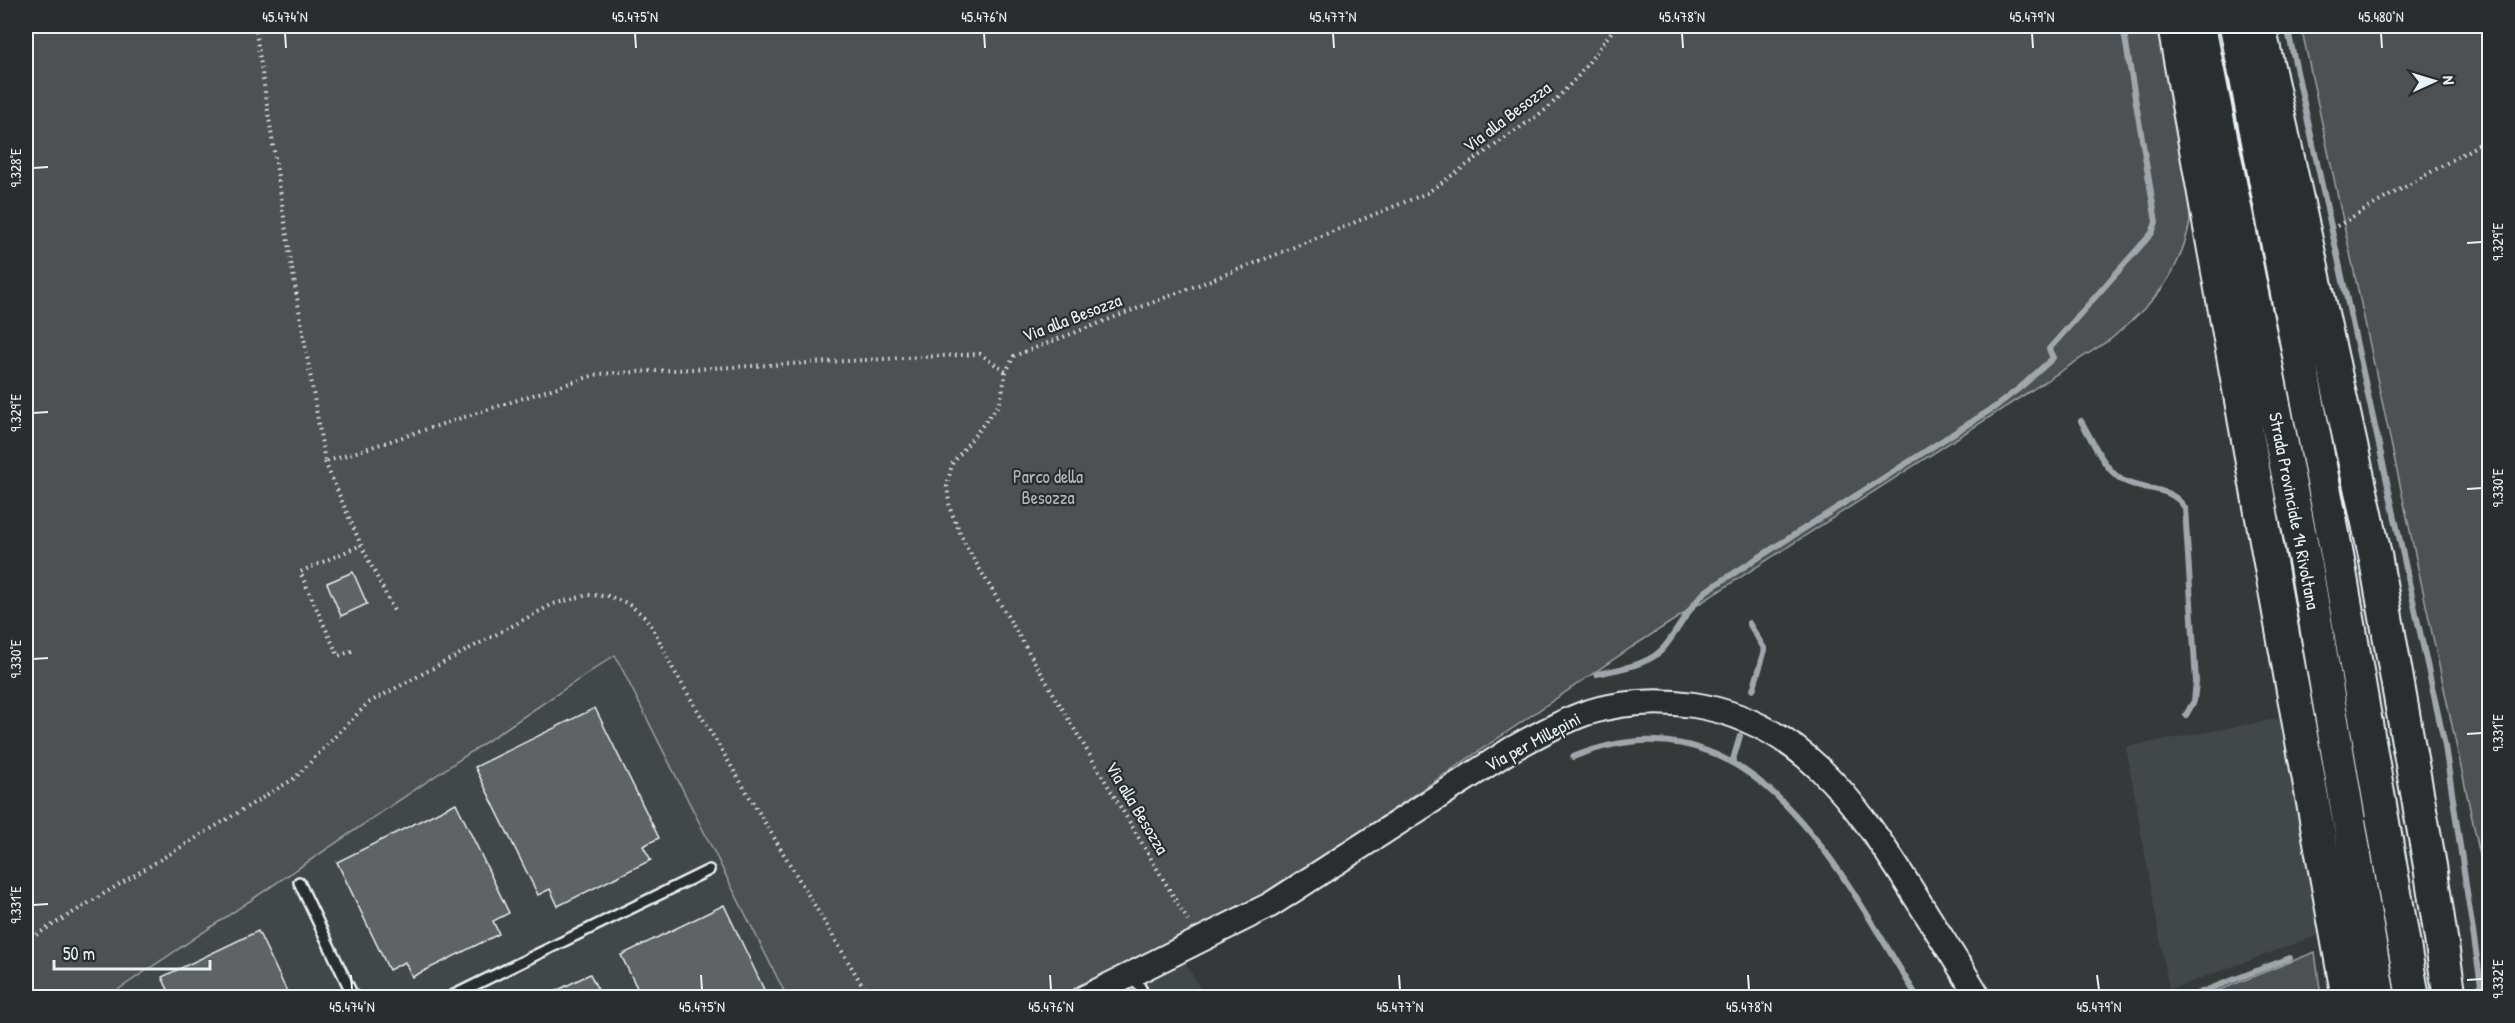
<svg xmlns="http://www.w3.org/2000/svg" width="2515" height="1023" viewBox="0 0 2515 1023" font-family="'Patrick Hand',sans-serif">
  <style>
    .built { fill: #424647 }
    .green { fill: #4d5152; stroke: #9aa1a5; stroke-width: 1.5 }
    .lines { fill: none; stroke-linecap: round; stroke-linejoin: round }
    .stream { stroke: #a0a7ac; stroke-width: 6 }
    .building { fill: #5f6365; stroke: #e8f1f8; stroke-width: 1.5 }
    .service-casing { stroke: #e8f1f8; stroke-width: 14 }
    .tertiary-casing { stroke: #e8f1f8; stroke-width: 28 }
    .trunk-casing { stroke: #e8f1f8; stroke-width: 36 }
    .path { stroke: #e8f1f8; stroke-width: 4; stroke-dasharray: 1.5 4.5; stroke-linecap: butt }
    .service { stroke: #2a2d2e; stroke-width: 9 }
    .tertiary { stroke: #2a2d2e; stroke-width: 24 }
    .trunk { stroke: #2a2d2e; stroke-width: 32 }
    .ticks { fill: none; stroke: #e8f1f8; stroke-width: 2 }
    .labels { text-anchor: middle; stroke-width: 4.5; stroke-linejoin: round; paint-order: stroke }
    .street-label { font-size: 18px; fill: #e8f1f8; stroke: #2a2d2e }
    .park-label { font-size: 18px; fill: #b2b9be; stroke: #2a2d2e }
    .neatline { fill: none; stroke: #e8f1f8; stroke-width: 2 }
    .ticks-label { font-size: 15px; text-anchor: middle; fill: #e8f1f8 }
  </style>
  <rect width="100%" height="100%" fill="#35393a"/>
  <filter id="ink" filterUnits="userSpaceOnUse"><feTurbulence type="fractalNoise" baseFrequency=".0167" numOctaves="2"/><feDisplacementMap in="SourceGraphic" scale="12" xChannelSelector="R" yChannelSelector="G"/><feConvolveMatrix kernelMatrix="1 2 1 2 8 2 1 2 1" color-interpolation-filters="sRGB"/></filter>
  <g filter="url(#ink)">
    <path class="built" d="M617,652L788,998H53Z
      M2292,716L2327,932L2169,990L2126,747Z
      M1175,945L1205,997L1071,998Z"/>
    <path class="green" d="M26,26H2185L2190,222C2178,280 2154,301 2111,339L1632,647L1229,921L1078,997H787L615,655L107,997H26Z
      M2301,26H2489L2490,867L2483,869Z
      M2315,952L2321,997H2202Z"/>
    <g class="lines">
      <path class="stream" d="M2287,26L2445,746L2483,998
        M2081,421C2093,441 2103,468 2122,480C2143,492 2170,484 2185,508L2196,682L2194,701L2186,715
        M1749,623L1765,650L1753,690
        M1597,674C1619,669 1652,665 1666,645C1680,627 1689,607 1706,591L1995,407L2022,386L2053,358L2049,349L2152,233L2156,222L2123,26
        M1573,757C1755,684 1840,874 1918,998
        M1732,763L1740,736
        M2186,998L2290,958"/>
    </g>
    <path class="building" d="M353,572L367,604L341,616L327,583Z
      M595,708L659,838L643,846L651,860L558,906L550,889L538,895L475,767Z
      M456,803L509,913L493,921L499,934L412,977L405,962L389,970L337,862Z
      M724,905L768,998H642L621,955Z
      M258,931L290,998H172L162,977Z
      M590,974L602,998H542Z"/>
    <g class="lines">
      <g class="service-casing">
        <path id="service" d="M299,882L354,998
          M1133,974L1146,998
          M448,998L709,870"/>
      </g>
      <g class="tertiary-casing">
        <path id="tertiary" d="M1084,998L1270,905L1512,749C1536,736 1560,722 1586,713C1621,702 1658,700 1694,705C1800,722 1855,801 1909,886C1932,923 1956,960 1979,998"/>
      </g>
      <g class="trunk-casing">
        <path id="trunk" d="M2174,26L2348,998
          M2199,26L2306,566L2379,998
          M2236,26L2338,560L2413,998
          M2259,26L2375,555L2430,866L2450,998"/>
      </g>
      <path class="path" d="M255,26L290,256L325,462L598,374L980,354L1006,372
        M2337,226L2490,138
        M325,462L361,545L394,611
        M352,651L338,656L300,572L361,545
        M1188,921L966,546L950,509L947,486L952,464L1000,403L1006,372L1014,356L1255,263L1427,193L1548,108L1580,74L1616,26
        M26,941L295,778L368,703L553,604L588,595L608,596L627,603L643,615L653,628L673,669L870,998"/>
      <use href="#service" class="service"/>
      <use href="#tertiary" class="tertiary"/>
      <use href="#trunk" class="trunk"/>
    </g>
  </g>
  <path class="ticks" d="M285,33L286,48M635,33L636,48M984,33L985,48M1333,33L1334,48M1682,33L1683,48M2032,33L2033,48M2381,33L2382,48M33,168L48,167M2467,243L2482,242M33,413L48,412M2467,489L2482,488M33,659L48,658M2467,734L2482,733M33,905L48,904M351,975L352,990M701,975L702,990M1050,975L1051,990M1399,975L1400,990M1748,975L1749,990M2097,975L2099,990M2467,980L2482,979"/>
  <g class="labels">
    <g class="street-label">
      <text transform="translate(1507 117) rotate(-37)" y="6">Via alla Besozza</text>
      <text transform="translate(1072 318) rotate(-21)" y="6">Via alla Besozza</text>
      <text transform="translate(2294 511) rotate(79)" y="6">Strada Provinciale 14 Rivoltana</text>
      <text transform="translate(1533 742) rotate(-28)" y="6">Via per Millepini</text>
      <text transform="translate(1137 808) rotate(59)" y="6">Via alla Besozza</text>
    </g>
    <g class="park-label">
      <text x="1048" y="483">Parco della<tspan x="1048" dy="21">Besozza</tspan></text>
    </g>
  </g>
  <rect width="2515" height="1023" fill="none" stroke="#2a2d2e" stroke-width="66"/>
  <g transform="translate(2434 81) rotate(86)" stroke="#2a2d2e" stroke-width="4.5" paint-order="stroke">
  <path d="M0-4.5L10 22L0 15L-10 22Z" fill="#e8f1f8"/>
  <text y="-9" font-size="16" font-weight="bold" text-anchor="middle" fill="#e8f1f8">N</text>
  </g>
  <path d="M54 960v9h156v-9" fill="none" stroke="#e8f1f8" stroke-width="3"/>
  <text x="63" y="960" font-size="18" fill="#e8f1f8" stroke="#2a2d2e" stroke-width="4.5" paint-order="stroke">50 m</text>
  <rect x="33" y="33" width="2449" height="957" class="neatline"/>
  <g class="ticks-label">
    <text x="285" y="22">45.474°N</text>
    <text x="635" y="22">45.475°N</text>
    <text x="984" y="22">45.476°N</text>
    <text x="1333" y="22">45.477°N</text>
    <text x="1682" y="22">45.478°N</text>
    <text x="2032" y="22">45.479°N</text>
    <text x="2381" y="22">45.480°N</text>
    <text transform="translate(16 168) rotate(-90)" y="5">9.328°E</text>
    <text transform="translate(2498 242) rotate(-90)" y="5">9.329°E</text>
    <text transform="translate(16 413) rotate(-90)" y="5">9.329°E</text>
    <text transform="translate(2498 488) rotate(-90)" y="5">9.330°E</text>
    <text transform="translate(16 659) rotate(-90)" y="5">9.330°E</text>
    <text transform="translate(2498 733) rotate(-90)" y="5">9.331°E</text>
    <text transform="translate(16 905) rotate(-90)" y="5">9.331°E</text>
    <text transform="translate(2498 979) rotate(-90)" y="5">9.332°E</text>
    <text x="352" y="1012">45.474°N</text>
    <text x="702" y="1012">45.475°N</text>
    <text x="1051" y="1012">45.476°N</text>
    <text x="1400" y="1012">45.477°N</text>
    <text x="1749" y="1012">45.478°N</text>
    <text x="2099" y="1012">45.479°N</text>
  </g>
</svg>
